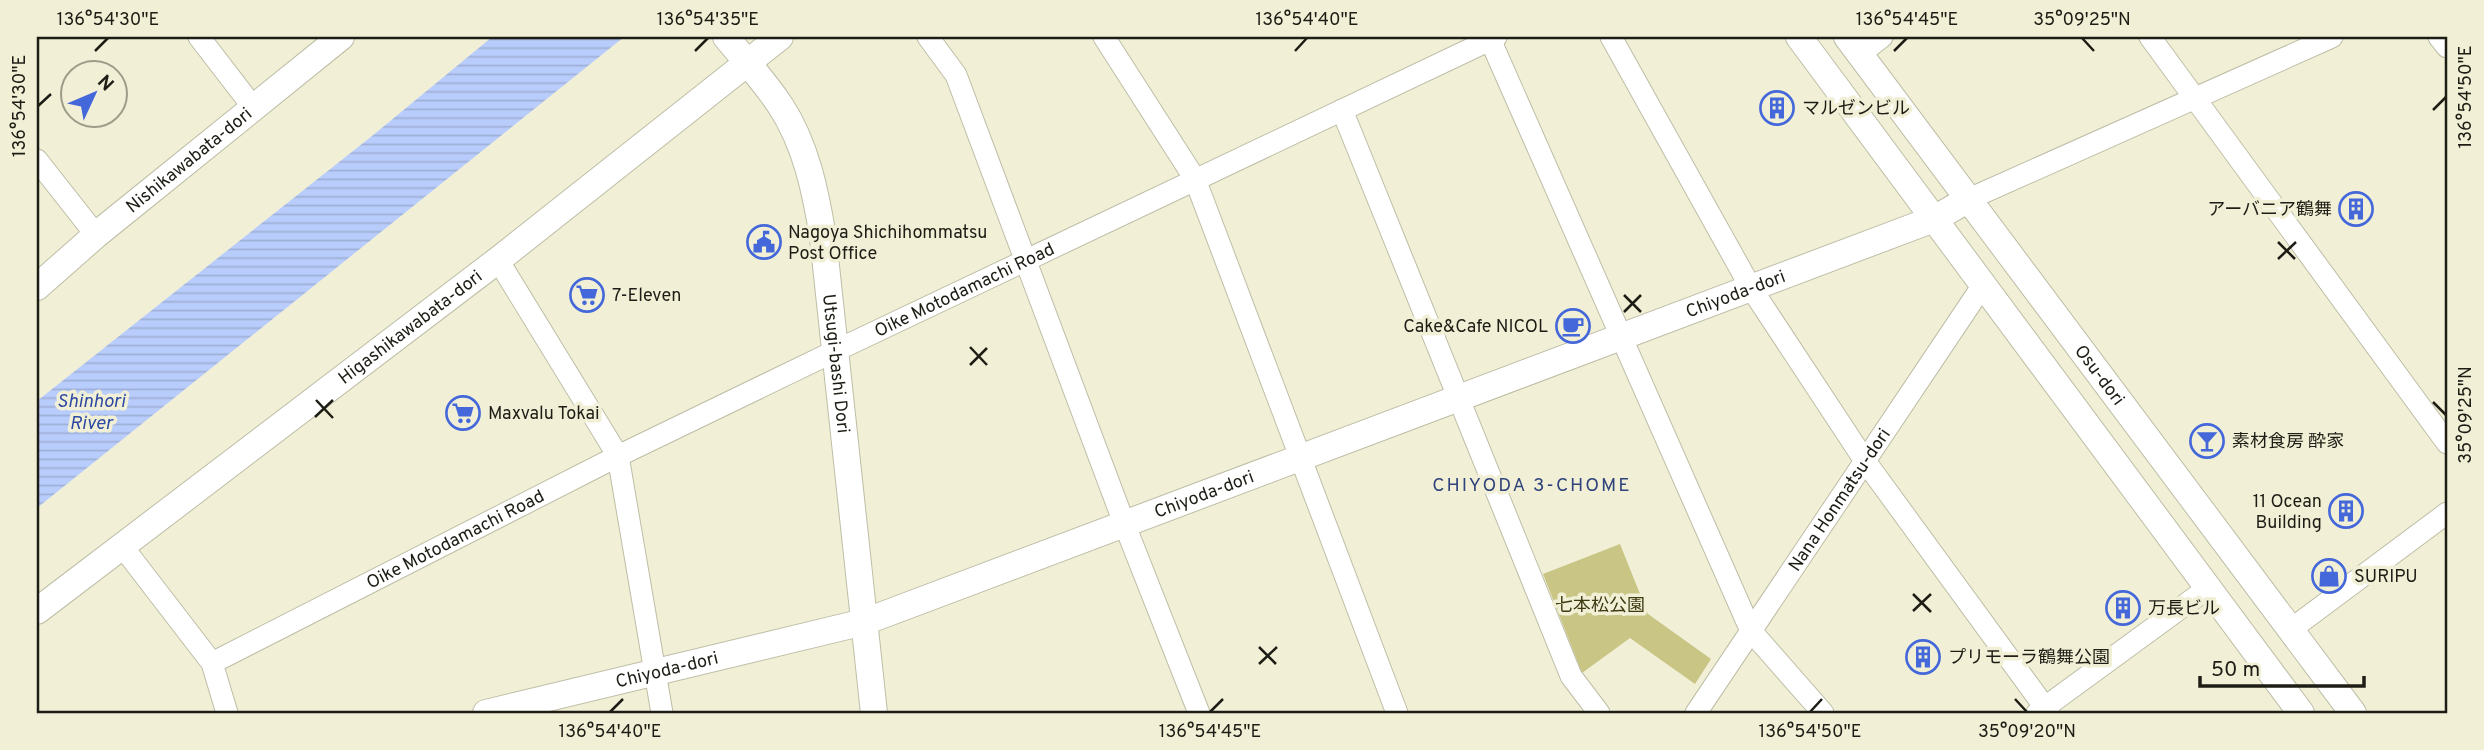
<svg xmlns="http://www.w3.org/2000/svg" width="2484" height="750" viewBox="0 0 2484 750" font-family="Overpass,'Noto Sans JP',sans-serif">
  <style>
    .green { fill: #c9c585 }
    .water { fill: url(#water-rules) }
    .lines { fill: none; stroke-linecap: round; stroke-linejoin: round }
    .minor-casing { stroke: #bebda6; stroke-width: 23 }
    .tertiary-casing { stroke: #bebda6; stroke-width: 28 }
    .minor { stroke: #fff; stroke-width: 21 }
    .tertiary { stroke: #fff; stroke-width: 26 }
    .ticks { fill: none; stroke: #1e1d15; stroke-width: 2.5 }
    .labels { text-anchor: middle; stroke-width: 7; stroke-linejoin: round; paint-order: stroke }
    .poi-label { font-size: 18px; fill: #1e1d15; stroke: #f1f0d7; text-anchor: start }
    .street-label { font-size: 18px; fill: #1e1d15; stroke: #f1f0d7 }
    .park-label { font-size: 18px; fill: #3d3a12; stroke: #f1f0d7 }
    .water-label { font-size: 19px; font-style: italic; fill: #2e49a1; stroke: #f1f0d7 }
    .neighbourhood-label { font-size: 19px; letter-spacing: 2px; fill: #2f437c; stroke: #f1f0d7 }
    .neatline { fill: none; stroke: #1e1d15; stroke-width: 2.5 }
    .ticks-label { font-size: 18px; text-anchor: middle; fill: #1e1d15 }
  </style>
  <defs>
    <pattern id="water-rules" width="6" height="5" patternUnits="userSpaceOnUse" patternTransform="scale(1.75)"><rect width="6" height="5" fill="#b9cdfc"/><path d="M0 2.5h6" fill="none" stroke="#9fb0d7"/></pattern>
  </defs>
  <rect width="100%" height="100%" fill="#f1f0d7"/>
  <path class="green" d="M1620,544L1648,614L1711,659L1695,684L1630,638L1582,673L1543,574Z"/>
  <path class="water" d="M492,37H624L37,508V401L372,136Z"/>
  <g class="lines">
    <g class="minor-casing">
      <g id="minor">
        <path d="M199,37L253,107"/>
        <path d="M928,37L956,75L1124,523L1199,713"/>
        <path d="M1104,37L1195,179L1397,713"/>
        <path d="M1489,37L1751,631L1823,713"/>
        <path d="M1611,37L1751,288L1865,461L2049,713"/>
        <path d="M2150,37L2447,443"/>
        <path d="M2439,37L2447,47"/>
        <path d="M1860,54L1882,37"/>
        <path d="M1342,110L1571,676L1599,713"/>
        <path d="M37,160L96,235"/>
        <path d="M1969,199L2332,37"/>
        <path d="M498,260L618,456L662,713"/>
        <path d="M122,546L212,663L227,713"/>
        <path d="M2290,630L2447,513"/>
        <path id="s1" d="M212,663L618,456L835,351L1496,37"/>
        <path id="s2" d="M1696,713L1983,285"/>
        <path d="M2037,713L2208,588"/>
      </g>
    </g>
    <g class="tertiary-casing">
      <g id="tertiary">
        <path id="s3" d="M726,37C744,59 764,81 780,105C806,144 816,193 823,238L874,713"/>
        <path d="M1799,37L2301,713"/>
        <path id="s4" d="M1847,37L2353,713"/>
        <path id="s5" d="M37,287L96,235L341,37"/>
        <path id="s6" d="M37,611L498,260L780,37"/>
        <path id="s7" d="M486,713L864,622L1934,219L1969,199"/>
      </g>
    </g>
    <use href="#minor" class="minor"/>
    <use href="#tertiary" class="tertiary"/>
  </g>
  <path class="ticks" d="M2082,38L2094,51M95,51L108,38M695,51L708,38M1295,51L1307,38M1894,51L1907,38M38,106L51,94M2433,110L2446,97M2278,242L2295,259M2278,259L2296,242M1624,295L1641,312M1624,312L1641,295M970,347L987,365M970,365L987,348M316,400L333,418M2433,402L2446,415M315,417L333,400M1913,594L1931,612M1913,611L1931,594M1259,647L1276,664M1259,664L1277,647M2015,699L2027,712M610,712L623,699M1210,712L1223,699M1810,712L1822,699"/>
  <defs>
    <g id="building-ring" transform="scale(1.75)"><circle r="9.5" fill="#f1f0d7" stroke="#4467da" stroke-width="1.5"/><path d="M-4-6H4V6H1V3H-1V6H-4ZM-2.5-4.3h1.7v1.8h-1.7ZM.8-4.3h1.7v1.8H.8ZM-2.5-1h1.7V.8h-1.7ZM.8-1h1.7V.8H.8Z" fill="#4467da"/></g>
    <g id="civic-ring" transform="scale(1.75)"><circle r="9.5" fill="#f1f0d7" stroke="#4467da" stroke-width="1.5"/><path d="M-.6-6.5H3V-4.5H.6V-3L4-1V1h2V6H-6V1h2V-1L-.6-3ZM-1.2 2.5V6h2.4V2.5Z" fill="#4467da"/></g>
    <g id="supermarket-ring" transform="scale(1.75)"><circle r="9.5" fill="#f1f0d7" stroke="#4467da" stroke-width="1.5"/><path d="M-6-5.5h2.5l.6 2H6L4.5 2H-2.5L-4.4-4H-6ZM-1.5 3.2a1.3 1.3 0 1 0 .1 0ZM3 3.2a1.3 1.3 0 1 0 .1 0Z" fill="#4467da"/></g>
    <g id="cafe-ring" transform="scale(1.75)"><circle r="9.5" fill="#f1f0d7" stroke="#4467da" stroke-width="1.5"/><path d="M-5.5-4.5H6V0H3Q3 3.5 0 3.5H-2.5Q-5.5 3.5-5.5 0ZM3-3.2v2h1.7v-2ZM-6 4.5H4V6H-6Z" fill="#4467da"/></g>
    <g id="bar-ring" transform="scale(1.75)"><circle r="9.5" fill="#f1f0d7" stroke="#4467da" stroke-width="1.5"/><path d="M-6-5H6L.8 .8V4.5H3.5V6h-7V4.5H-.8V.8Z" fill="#4467da"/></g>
    <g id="shop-ring" transform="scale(1.75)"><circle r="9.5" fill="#f1f0d7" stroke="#4467da" stroke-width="1.5"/><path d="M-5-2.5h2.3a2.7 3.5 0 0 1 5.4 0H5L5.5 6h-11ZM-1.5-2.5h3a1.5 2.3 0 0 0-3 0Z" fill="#4467da"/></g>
  </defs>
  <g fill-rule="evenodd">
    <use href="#building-ring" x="1777" y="108"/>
    <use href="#building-ring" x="2356" y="209"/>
    <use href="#civic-ring" x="764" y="242"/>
    <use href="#supermarket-ring" x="587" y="295"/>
    <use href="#cafe-ring" x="1573" y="326"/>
    <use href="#supermarket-ring" x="463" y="413"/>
    <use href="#bar-ring" x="2207" y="441"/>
    <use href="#building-ring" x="2346" y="511"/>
    <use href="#shop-ring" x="2329" y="576"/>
    <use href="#building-ring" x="2123" y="608"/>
    <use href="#building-ring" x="1923" y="657"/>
  </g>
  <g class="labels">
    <g class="poi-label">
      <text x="1802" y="114">マルゼンビル</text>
      <text x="2332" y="215" text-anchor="end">アーバニア鶴舞</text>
      <text x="788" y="238">Nagoya Shichihommatsu<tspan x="788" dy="21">Post Office</tspan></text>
      <text x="612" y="301">7-Eleven</text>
      <text x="1548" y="332" text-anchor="end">Cake&amp;Cafe NICOL</text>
      <text x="488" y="419">Maxvalu Tokai</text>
      <text x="2232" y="447">素材食房 酔家</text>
      <text x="2322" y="507" text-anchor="end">11 Ocean<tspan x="2322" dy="21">Building</tspan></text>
      <text x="2354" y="582">SURIPU</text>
      <text x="2148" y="614">万長ビル</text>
      <text x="1948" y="663">プリモーラ鶴舞公園</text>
    </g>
    <g class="street-label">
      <text dy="6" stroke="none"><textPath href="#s5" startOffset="198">Nishikawabata-dori</textPath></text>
      <text dy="6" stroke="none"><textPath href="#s1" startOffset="840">Oike Motodamachi Road</textPath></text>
      <text dy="6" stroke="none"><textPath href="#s7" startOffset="1320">Chiyoda-dori</textPath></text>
      <text dy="6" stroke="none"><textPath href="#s6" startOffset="469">Higashikawabata-dori</textPath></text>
      <text dy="6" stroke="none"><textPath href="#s3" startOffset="354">Utsugi-bashi Dori</textPath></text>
      <text dy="6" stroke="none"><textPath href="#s4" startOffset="422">Osu-dori</textPath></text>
      <text dy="6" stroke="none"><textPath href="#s7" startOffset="752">Chiyoda-dori</textPath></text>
      <text dy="6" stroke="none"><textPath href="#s2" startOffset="257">Nana Honmatsu-dori</textPath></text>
      <text dy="6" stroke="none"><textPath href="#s1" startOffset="273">Oike Motodamachi Road</textPath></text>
      <text dy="6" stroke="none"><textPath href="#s7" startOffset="186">Chiyoda-dori</textPath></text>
    </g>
    <g class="park-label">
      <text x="1600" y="611">七本松公園</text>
    </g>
    <g class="water-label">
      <text x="91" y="407">Shinhori<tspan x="91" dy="22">River</tspan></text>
    </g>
    <g class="neighbourhood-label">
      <text x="1532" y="491">CHIYODA 3-CHOME</text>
    </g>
  </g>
  <rect width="2484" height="750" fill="none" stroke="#f1f0d7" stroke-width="77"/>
  <g transform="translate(94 94) rotate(46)"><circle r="33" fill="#f1f0d7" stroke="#9d9c89" stroke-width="2"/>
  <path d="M0-5L12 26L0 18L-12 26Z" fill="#4467da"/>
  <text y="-10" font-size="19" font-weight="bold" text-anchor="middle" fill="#1e1d15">N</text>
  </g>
  <path d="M2200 676v10h164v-10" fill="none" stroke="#1e1d15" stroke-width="3.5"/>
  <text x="2211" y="676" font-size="21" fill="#1e1d15" stroke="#f1f0d7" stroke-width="5" paint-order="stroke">50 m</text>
  <rect x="38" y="38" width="2408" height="674" class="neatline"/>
  <g class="ticks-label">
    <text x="108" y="25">136°54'30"E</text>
    <text x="708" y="25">136°54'35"E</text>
    <text x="1307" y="25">136°54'40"E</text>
    <text x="1907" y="25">136°54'45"E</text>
    <text x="2082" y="25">35°09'25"N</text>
    <text transform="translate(2465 97) rotate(-90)" y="6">136°54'50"E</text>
    <text transform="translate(19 106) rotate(-90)" y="6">136°54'30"E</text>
    <text transform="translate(2465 415) rotate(-90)" y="6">35°09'25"N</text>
    <text x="610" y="737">136°54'40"E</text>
    <text x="1210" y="737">136°54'45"E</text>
    <text x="1810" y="737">136°54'50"E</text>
    <text x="2027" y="737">35°09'20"N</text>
  </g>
</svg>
